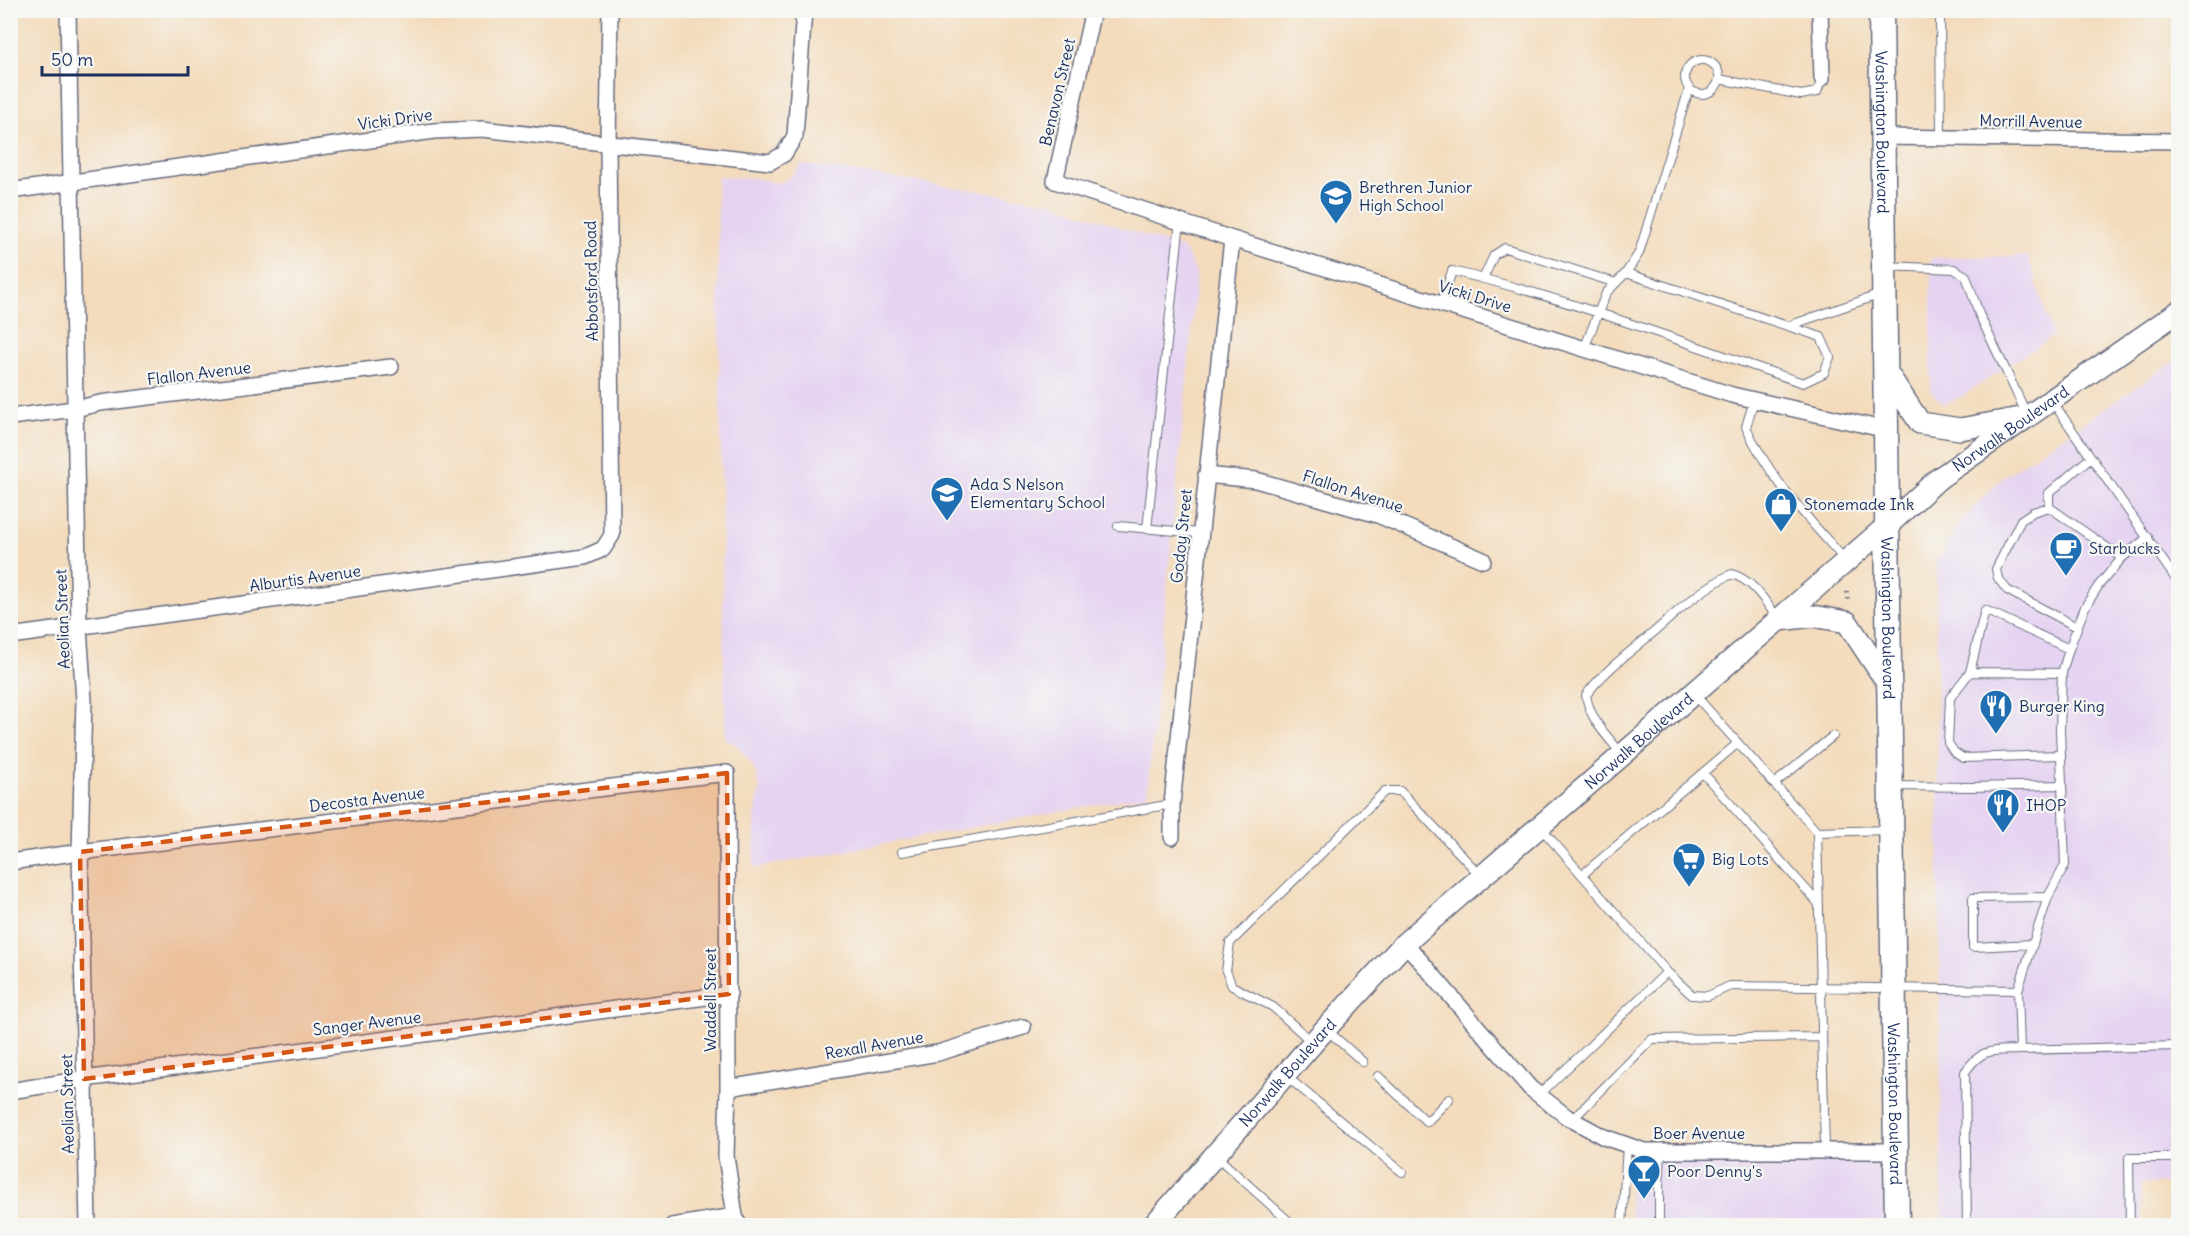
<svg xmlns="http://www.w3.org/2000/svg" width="2189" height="1236" viewBox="0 0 2189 1236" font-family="Delius,sans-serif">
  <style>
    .built { fill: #e5d3f1 }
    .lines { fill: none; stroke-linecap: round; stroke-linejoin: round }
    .service-casing { stroke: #676b7f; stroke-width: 10 }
    .minor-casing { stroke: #676b7f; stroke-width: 18 }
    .secondary-casing { stroke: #676b7f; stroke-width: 24 }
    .primary-casing { stroke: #676b7f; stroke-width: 27 }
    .path { stroke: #676b7f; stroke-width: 4; stroke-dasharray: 1.5 4.5; stroke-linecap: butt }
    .service { stroke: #fff; stroke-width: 8 }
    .minor { stroke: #fff; stroke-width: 15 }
    .secondary { stroke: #fff; stroke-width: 21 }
    .primary { stroke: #fff; stroke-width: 24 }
    .marked { fill: #d45514; fill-opacity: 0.2; stroke: #d45514; stroke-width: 4.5; stroke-dasharray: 12 8; stroke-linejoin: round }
    .labels { text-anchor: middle; stroke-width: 4.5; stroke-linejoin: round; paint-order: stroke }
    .street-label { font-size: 16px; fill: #1b2f5e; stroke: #f6f6f2 }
    .poi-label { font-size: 16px; fill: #1b2f5e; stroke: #f6f6f2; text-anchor: start }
  </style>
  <rect width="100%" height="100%" fill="#f6f6f2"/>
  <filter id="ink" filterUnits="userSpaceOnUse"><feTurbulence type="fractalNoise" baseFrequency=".0167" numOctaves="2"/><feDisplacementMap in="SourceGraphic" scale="12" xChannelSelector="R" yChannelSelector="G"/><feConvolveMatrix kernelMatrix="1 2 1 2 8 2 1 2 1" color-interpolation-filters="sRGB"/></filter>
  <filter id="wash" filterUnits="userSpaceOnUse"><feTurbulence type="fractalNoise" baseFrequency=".008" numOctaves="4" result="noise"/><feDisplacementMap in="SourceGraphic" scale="24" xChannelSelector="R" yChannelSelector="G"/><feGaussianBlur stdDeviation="1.35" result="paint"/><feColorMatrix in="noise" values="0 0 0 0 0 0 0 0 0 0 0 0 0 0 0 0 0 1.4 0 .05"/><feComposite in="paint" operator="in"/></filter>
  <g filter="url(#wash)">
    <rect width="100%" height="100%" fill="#f3dbbb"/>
    <path class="built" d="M802,164L1050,202L1185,250L1196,273L1194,305L1147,795L754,868L755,819L760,787L753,765L736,744L725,739L717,177L755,178L777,183L787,180Z
      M2028,256L2053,336L1962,396L1944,405L1931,391V258Z
      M2178,359V1183L2141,1184L2142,1225H1942L1936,564L1957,526L2001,479Z
      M1629,1155L1690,1163L1888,1159L1889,1225H1630Z"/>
  </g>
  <g filter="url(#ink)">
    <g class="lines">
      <g class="service-casing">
        <path id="service" d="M1940,10L1941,138
          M1685 77a17 17 0 1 1 34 0a17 17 0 1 1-34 0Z
          M1719,79L1801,95L1817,92L1822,78
          M1886,266L1954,269L1966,276L1979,314L2027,415
          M1483,279L1494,255L1505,248L1616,283
          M1441,304L1452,271C1571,299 1687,344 1803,383L1824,373L1830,357L1821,337L1626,273
          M1788,326L1881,294
          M1584,349L1606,293L1626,273L1639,253L1689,89
          M1754,400L1746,427C1771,481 1807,517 1846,561
          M2052,401L2178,582
          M2091,457L2049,493V507L2122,558
          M2049,507L2033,512L2021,520L1996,569L1998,578L2007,590L2077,627
          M1118,526L1199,533
          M1147,529L1180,221
          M1970,672L2062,673
          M1695,695L1817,832L1888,830
          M1622,754C1606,735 1590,720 1586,695C1605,670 1630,652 1654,632C1678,611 1703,587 1732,574C1754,581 1765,601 1778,619
          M2061,755L1963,758L1954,752L1948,743L1950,698L1970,672L1985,610L2069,649
          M1703,773L1818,903
          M1774,784L1833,736
          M1893,786L1971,787L2062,785
          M1541,828L1667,972L1692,995L1708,996L1730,986L2018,990
          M1817,832L1825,1151
          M902,852L1172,804
          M1582,875L1738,743
          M2048,897L2065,865L2060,729L2062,673L2069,649L2085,607L2099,585L2122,558L2148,537
          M1327,1030L1363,1062
          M1312,1042L1273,1007L1232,986L1226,971L1230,943L1385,791H1400L1481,876
          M2020,1050L2178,1046
          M1286,1076L1402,1172
          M1378,1076L1427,1122L1449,1099
          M1539,1095L1667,972
          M1572,1120L1652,1039L1822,1037
          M1216,1156L1294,1226
          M1622,1226L1627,1145
          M1659,1226V1187L1661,1151
          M1967,1226L1965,1072C1983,1047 1991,1051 2020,1050L2018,990L2048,897L1973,898V947L2033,944
          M2130,1226L2129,1158H2178"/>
      </g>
      <g class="minor-casing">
        <path id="minor" d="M68,10L79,628L84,700L80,852L88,1226
          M1093,10L1055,181L1232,239L1732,395L1887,430
          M1820,10L1822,78
          M1883,137L2178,141
          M10,191L434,131L482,129L770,162L784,154L795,136L804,10
          M10,417L75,409L100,403L391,367
          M1206,475L1256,480L1378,515L1483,560
          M10,636L585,557L603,549L612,535L608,144L610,10
          M1172,837V804L1232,239
          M10,862L80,852L727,773L728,1088L726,1156L735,1216L739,1226
          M1405,943L1530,1088L1567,1117L1604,1137L1644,1151H1896
          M728,1088L938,1053L1023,1027
          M10,1091L84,1079L729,994
          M672,1226L735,1216"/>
      </g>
      <g class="secondary-casing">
        <g id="secondary">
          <path d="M1886,371L1920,423L1960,429L2021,418"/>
          <path d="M1779,620L1813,616L1847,622L1888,684"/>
          <path id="s1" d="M1153,1226L1319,1036L1405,943L1888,525L1938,479L2178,312"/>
        </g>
      </g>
      <g class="primary-casing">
        <g id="primary">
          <path id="s2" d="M1881,10C1886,416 1890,820 1897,1226"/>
        </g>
      </g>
      <path class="path" d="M1847,592L1848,603"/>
      <use href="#service" class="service"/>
      <use href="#minor" class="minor"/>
      <use href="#secondary" class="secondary"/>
      <use href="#primary" class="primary"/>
    </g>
  </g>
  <path class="marked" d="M727,773L729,994L84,1079L80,852Z"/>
  <defs>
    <g id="school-pin" transform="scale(1.725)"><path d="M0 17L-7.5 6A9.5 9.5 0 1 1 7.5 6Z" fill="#1f6fb2" stroke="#f6f6f2"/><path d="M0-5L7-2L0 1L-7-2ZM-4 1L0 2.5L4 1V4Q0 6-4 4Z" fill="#fff"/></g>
    <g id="shop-pin" transform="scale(1.725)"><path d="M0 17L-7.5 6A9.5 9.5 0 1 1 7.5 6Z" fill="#1f6fb2" stroke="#f6f6f2"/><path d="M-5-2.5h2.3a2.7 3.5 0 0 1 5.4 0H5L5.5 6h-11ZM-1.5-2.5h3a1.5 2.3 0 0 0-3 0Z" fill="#fff"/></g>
    <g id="cafe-pin" transform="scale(1.725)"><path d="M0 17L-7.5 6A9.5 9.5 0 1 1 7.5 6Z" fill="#1f6fb2" stroke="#f6f6f2"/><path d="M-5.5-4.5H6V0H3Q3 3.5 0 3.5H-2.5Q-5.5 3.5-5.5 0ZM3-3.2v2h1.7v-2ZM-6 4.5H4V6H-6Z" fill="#fff"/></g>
    <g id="restaurant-pin" transform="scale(1.725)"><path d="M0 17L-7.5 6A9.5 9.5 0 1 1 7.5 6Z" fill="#1f6fb2" stroke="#f6f6f2"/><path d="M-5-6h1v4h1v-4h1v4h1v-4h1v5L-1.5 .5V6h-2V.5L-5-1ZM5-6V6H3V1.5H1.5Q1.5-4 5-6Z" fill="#fff"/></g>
    <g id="supermarket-pin" transform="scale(1.725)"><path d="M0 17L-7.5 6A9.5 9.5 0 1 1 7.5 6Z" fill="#1f6fb2" stroke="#f6f6f2"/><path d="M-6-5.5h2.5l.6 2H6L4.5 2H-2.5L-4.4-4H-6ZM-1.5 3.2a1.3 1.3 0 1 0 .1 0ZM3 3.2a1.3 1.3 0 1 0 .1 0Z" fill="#fff"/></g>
    <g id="bar-pin" transform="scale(1.725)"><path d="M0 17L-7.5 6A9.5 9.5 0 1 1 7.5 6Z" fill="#1f6fb2" stroke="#f6f6f2"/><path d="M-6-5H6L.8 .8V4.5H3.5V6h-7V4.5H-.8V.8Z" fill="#fff"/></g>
  </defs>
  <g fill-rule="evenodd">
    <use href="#school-pin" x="1336" y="196"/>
    <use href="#school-pin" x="947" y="493"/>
    <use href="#shop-pin" x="1781" y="504"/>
    <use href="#cafe-pin" x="2066" y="548"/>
    <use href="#restaurant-pin" x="1996" y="706"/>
    <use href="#restaurant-pin" x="2003" y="805"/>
    <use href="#supermarket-pin" x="1689" y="859"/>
    <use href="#bar-pin" x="1644" y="1171"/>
  </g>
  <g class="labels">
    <g class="street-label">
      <text transform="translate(1057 92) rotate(-77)" y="6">Benavon Street</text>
      <text transform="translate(395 119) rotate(-8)" y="6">Vicki Drive</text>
      <text transform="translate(2031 121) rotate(1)" y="6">Morrill Avenue</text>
      <text dy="6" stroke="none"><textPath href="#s2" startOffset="122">Washington Boulevard</textPath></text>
      <text transform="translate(591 281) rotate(-91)" y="6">Abbotsford Road</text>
      <text transform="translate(1475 296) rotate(17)" y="6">Vicki Drive</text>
      <text transform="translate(199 373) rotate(-7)" y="6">Flallon Avenue</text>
      <text dy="6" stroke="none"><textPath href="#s1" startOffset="1174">Norwalk Boulevard</textPath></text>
      <text transform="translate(1353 491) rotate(18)" y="6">Flallon Avenue</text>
      <text transform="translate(1181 536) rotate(-84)" y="6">Godoy Street</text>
      <text transform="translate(305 578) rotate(-8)" y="6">Alburtis Avenue</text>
      <text dy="6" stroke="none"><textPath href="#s2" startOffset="608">Washington Boulevard</textPath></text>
      <text transform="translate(62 619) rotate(-92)" y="6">Aeolian Street</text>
      <text dy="6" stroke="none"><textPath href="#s1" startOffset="688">Norwalk Boulevard</textPath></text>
      <text transform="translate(367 799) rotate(-7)" y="6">Decosta Avenue</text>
      <text transform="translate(710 1000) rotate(-90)" y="6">Waddell Street</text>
      <text transform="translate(367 1023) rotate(-7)" y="6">Sanger Avenue</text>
      <text transform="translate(874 1045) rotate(-10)" y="6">Rexall Avenue</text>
      <text dy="6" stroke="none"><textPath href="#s1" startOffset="204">Norwalk Boulevard</textPath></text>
      <text transform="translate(67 1104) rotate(-91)" y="6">Aeolian Street</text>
      <text dy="6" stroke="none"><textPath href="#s2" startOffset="1094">Washington Boulevard</textPath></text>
      <text x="1699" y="1139">Boer Avenue</text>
    </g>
    <g class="poi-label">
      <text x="1359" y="193">Brethren Junior<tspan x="1359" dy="18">High School</tspan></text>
      <text x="970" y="490">Ada S Nelson<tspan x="970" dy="18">Elementary School</tspan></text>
      <text x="1804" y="510">Stonemade Ink</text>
      <text x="2089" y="554">Starbucks</text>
      <text x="2019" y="712">Burger King</text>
      <text x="2026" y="811">IHOP</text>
      <text x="1712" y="865">Big Lots</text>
      <text x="1667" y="1177">Poor Denny's</text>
    </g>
  </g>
  <rect width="2189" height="1236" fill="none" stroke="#f6f6f2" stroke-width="36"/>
  <path d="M42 66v9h146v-9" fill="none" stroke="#1b2f5e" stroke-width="3"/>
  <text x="51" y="66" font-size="18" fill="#1b2f5e" stroke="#f6f6f2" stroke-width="4.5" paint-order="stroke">50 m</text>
</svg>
